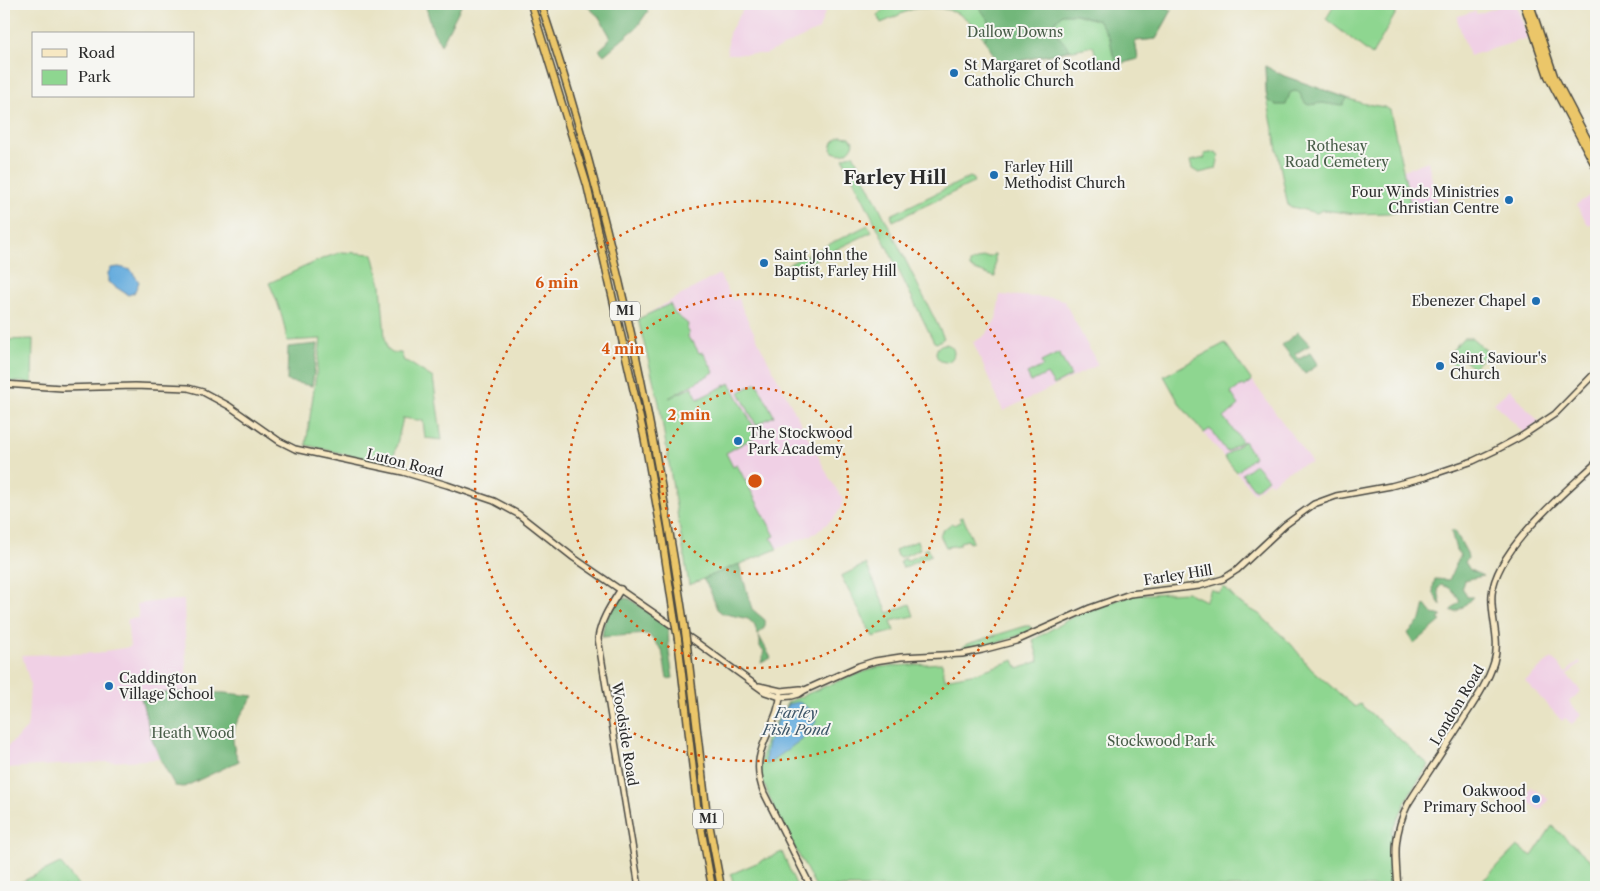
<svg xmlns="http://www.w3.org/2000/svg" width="1600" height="891" viewBox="0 0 1600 891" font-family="'Libre Caslon Text',serif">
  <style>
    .built { fill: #f0d0e5 }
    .green { fill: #8ed690; stroke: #5c805e }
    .forest { fill: #72b77a; stroke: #4e7152 }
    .water { fill: #68adde; stroke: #4a6c84 }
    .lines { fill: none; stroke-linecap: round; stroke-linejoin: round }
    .secondary-casing { stroke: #474742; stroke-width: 8 }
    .highway-casing { stroke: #474742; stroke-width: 9 }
    .secondary { stroke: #f7e8c3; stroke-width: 5 }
    .highway { stroke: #ebc669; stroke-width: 6 }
    .highway-bridge-casing { stroke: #474742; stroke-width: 9; stroke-linecap: butt }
    .highway-bridge { stroke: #ebc669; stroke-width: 6 }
    .ring { fill: none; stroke: #d5540f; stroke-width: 2.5; stroke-dasharray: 2.5 5 }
    .poi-dot { fill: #1f6fb2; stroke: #f6f6f2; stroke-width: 2 }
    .labels { text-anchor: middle; stroke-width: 4; stroke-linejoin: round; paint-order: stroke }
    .shield { fill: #f6f6f2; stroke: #686867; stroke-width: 1 }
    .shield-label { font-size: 12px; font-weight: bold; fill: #2b2b2b }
    .park-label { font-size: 14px; fill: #495e49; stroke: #f6f6f2 }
    .poi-label { font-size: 14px; fill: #2b2b2b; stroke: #f6f6f2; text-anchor: start }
    .street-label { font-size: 14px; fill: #2b2b2b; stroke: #f6f6f2 }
    .water-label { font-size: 15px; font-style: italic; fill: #40586a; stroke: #f6f6f2 }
    .district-label { font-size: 19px; font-weight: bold; fill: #2b2b2b; stroke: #f6f6f2 }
    .centre { fill: #d5540f; stroke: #f6f6f2; stroke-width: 2.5 }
    .ring-label { font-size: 15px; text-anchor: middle; font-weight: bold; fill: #d5540f; stroke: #f6f6f2; stroke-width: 4; stroke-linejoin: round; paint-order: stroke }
  </style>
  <rect width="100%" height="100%" fill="#f6f6f2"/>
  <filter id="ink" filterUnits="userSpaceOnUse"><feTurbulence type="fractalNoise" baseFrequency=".02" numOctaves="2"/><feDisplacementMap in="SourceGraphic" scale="10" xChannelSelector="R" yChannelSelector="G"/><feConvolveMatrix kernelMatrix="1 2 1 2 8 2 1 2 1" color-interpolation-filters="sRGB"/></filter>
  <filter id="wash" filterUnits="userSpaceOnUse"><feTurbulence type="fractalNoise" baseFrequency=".0096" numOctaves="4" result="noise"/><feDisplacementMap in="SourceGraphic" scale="20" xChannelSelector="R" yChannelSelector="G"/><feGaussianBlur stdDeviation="1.12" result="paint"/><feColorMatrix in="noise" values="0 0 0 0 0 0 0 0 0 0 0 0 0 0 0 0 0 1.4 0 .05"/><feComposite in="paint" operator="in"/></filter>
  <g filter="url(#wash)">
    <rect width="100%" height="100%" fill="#e8e3c4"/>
    <path class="built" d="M749,4H828L819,29L814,32L766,54H727L729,33L745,6L747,7Z
      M1507,4H1516L1528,38L1469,56L1457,19L1458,16L1475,11L1477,14Z
      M1428,161L1437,203H1434V208L1411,207L1404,170Z
      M1596,191V221L1589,226L1576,205Z
      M719,274L733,300L739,298L742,308L761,347L830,479L843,499L841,508L835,517L816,533L689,585L659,403L638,319Z
      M1000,295L1057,298L1064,301L1098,365L1003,411L973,342L983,337L989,330L996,319Z
      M1225,343L1312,463L1304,464L1287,472L1271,483L1269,481L1254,493L1181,406L1164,376Z
      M1510,389L1539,422L1524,433L1494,403Z
      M184,600L187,693L140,694L152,739L160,759L6,768L7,747L27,728L28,720L30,683L22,655L105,653V651L130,647L127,619L139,618L137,604L159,601Z
      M1552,658L1566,673L1579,661L1581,663L1567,675L1581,691L1569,702L1581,715L1572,724L1565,718L1562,721L1525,681Z
      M1531,787L1549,799L1540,810L1523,799Z"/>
    <path class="green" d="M892,4H1157L1172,10L1156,39L1135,41L1138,59L1106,67L1099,64L1093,46L999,65C984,35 967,6 929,8C924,8 918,8 913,9C903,12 892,19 881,23L877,15Z
      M1335,4H1401L1372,55L1326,19Z
      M1265,66L1284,76L1361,103L1384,107L1390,110L1411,207L1389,213L1356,214L1322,210L1317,213L1288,206L1266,93Z
      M840,136L850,137L854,143C850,153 843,156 833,152L831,149L833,142Z
      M1216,152L1219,156L1216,169L1199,173L1192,169L1190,161L1205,158L1204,154Z
      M853,154L944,338L937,343L934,342L843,158Z
      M970,177L974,179L973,183L893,221L891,215Z
      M868,225L872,232L791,271L787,269V265Z
      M342,252L373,254L381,285L385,338L387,349L392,353H401L404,361L408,362L433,378L442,440L425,438L423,421L403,418L392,465L306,445L321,339L287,341C284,320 278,302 269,283L324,258Z
      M994,254H995V277C987,274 979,272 970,268V263L983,257H990Z
      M670,304L674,313L688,324L687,330L689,334L687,335L691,342H693L699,353L703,352L714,372L669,398L692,387L698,399L730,383L758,435L726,453L733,467L737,465L775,536L771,538L777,549L689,585L659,403L638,319Z
      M1463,338H1472L1488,352L1473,368L1462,358L1455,365L1448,359L1449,354Z
      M33,339L32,383L4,381V340Z
      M1225,343L1252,381L1244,387L1242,385L1231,393L1239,405L1224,418L1242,441L1227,452L1210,429L1204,433L1181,406L1164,376Z
      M936 353a9 9 0 1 1 18 0a9 9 0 1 1-18 0Z
      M1059,353L1071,376L1054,385L1047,374L1031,382L1027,374L1043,366L1041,362Z
      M757,383L774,416L756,425L739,392Z
      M1244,441L1254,457L1237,472L1224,457Z
      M1255,464L1268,479L1255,490L1242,474Z
      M962,517H963L973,542L969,543L968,540L960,542V545L946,547L940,535L942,531L952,523L954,525L961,521L959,518Z
      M917,541L920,549L902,557L897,556L895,550Z
      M927,548L931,555L903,568L900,562L905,558L906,561L925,553L924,550Z
      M866,564L888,613L910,604L914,616L891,621L894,631L873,637L841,576Z
      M1224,587L1238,602L1259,614L1291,644L1311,669L1355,707L1360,704L1429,765L1411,791L1392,831V887H816L776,813L759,772L766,738L788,702L833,683L878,667L942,663L945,679L976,673L1014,660L1018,669L1039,661L1033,640L1076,615L1131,595L1187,592L1205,601L1211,589L1219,593Z
      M1026,626H1030L1032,631L988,646L966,650L963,647L967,644Z
      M1552,826L1596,865V887H1473L1488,876L1517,846L1532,856Z
      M782,852L797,887H734L731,874Z
      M60,863L80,887H11Z"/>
    <path class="forest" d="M425,4H462L441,45L433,31Z
      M585,4H643L648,11L637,27L604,55L599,50L607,43L610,36L599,17Z
      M977,4H1157L1172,10L1156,39L1135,41L1138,59L1118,64L1113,55L1110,39L1099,21L1076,14H1062L1054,23C1054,36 1064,40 1070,50L999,65L985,40L989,21Z
      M1265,66L1284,76L1347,98L1344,104L1341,106L1322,103L1310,105L1305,103L1299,92L1294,91L1290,93L1286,105H1277L1267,100Z
      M1298,332L1310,345L1295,354L1299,359L1310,353L1318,365L1305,374L1282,345Z
      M318,344L312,386L287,381L288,347Z
      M1451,531H1455L1467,553L1468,558L1465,562L1470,570L1483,576L1464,580L1462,587L1467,597H1473L1463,607L1455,612L1451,610L1460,601C1455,592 1451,587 1441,585L1438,589L1441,605C1434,596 1431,590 1435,579L1449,580L1460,555L1456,550Z
      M739,564L752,609L765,620C766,628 763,630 758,634L771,658L761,663L764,651L760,647V640L754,624L748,619L722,613L717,609L710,590L703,579Z
      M621,597L630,599L668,626L669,652L673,678L667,679L662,650L648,634L602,637L604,623L618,598Z
      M1425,604L1433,614L1442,616L1438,619L1441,621L1414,644L1408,633L1421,620Z
      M177,692L225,693L254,696C238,719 225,732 239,761L184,787L175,786L160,759L152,739L140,694Z"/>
    <path class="water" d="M119,267L131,270L139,282L134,293L128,295L108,282V273L111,268Z
      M799,702L811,710L816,722L802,739L771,762L766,764C763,743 778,721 788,704Z"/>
  </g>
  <g filter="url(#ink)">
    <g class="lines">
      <g class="secondary-casing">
        <path id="secondary" d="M4,384L62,388L135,386L188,388L203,392L229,406L279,441L295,449L403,472L447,485L494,501L518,514L574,558L696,642L765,692L780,697L792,696L799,694L805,690L859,666L875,661L901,657L962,654L982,650L1016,641L1090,608L1130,594L1199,586L1223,579L1237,570L1285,525L1314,504L1336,496L1391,486L1425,477L1473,461L1494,451L1522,436L1555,414L1596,372
          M621,589C611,605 601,619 598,638L639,887
          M759,686L781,691L800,689L805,690
          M781,691C778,731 746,749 764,793L811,887
          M1398,887C1395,854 1393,835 1408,804C1426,775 1446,747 1464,718C1475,701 1488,682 1494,662C1501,639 1490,617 1492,594C1496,549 1564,493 1596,463"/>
      </g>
      <g class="highway-casing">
        <path id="highway" d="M531,4L587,185L644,436L661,530L674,616
          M541,4C608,204 653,415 684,624
          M1524,4L1548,76L1596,167
          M1530,4L1554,76L1596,156
          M678,639L697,805L712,887
          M687,646L706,807L721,887"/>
      </g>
      <use href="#secondary" class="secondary"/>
      <use href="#highway" class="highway"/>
      <g class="highway-bridge-casing">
        <path id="highway-bridge" d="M674,616L678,639
          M684,624L687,646"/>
      </g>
      <use href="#highway-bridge" class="highway-bridge"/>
    </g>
  </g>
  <g class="ring">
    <circle cx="755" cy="481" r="93"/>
    <circle cx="755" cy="481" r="187"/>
    <circle cx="755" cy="481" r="280"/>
  </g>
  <g class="poi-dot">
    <circle cx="954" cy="73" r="5"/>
    <circle cx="994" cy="175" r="5"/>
    <circle cx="1509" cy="200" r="5"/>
    <circle cx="764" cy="263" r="5"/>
    <circle cx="1536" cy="301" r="5"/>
    <circle cx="1440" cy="366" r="5"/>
    <circle cx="738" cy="441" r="5"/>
    <circle cx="109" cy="686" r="5"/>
    <circle cx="1536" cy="799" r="5"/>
  </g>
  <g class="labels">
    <g class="shield">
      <rect x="610" y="301.5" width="30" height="19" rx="4"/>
      <rect x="693" y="809.5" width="30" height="19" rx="4"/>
    </g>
    <g class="shield-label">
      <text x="625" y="315">M1</text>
      <text x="708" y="823">M1</text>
    </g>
    <g class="park-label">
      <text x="1015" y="37">Dallow Downs</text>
      <text x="1337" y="151">Rothesay<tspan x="1337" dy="16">Road Cemetery</tspan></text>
      <text x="193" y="738">Heath Wood</text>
      <text x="1161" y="746">Stockwood Park</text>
    </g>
    <g class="poi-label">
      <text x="964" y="70">St Margaret of Scotland<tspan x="964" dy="16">Catholic Church</tspan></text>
      <text x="1004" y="172">Farley Hill<tspan x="1004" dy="16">Methodist Church</tspan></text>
      <text x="1499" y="197" text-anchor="end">Four Winds Ministries<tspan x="1499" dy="16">Christian Centre</tspan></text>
      <text x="774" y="260">Saint John the<tspan x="774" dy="16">Baptist, Farley Hill</tspan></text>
      <text x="1526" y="306" text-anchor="end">Ebenezer Chapel</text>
      <text x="1450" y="363">Saint Saviour's<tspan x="1450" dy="16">Church</tspan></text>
      <text x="748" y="438">The Stockwood<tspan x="748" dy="16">Park Academy</tspan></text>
      <text x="119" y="683">Caddington<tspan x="119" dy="16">Village School</tspan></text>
      <text x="1526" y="796" text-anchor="end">Oakwood<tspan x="1526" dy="16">Primary School</tspan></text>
    </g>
    <g class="street-label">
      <text transform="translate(405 463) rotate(14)" y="5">Luton Road</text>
      <text transform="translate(1178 575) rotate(-9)" y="5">Farley Hill</text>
      <text transform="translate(1457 705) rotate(-59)" y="5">London Road</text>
      <text transform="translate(625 734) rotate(81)" y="5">Woodside Road</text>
    </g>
    <g class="water-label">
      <text x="796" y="718">Farley<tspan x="796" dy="17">Fish Pond</tspan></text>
    </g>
    <g class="district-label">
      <text x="895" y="184">Farley Hill</text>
    </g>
  </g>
  <circle cx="755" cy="481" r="8" class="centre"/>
  <g class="ring-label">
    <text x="557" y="288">6 min</text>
    <text x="623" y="354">4 min</text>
    <text x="689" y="420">2 min</text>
  </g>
  <rect width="1600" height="891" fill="none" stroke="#f6f6f2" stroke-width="20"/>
  <rect x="32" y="32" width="162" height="65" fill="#f6f6f2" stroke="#a5a5a2"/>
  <rect x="42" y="49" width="25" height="8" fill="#f7e8c3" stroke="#a5a5a2"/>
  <text x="78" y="58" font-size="15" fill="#2b2b2b">Road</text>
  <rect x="42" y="70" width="25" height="15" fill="#8ed690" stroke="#a5a5a2"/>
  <text x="78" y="82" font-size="15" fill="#2b2b2b">Park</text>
</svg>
